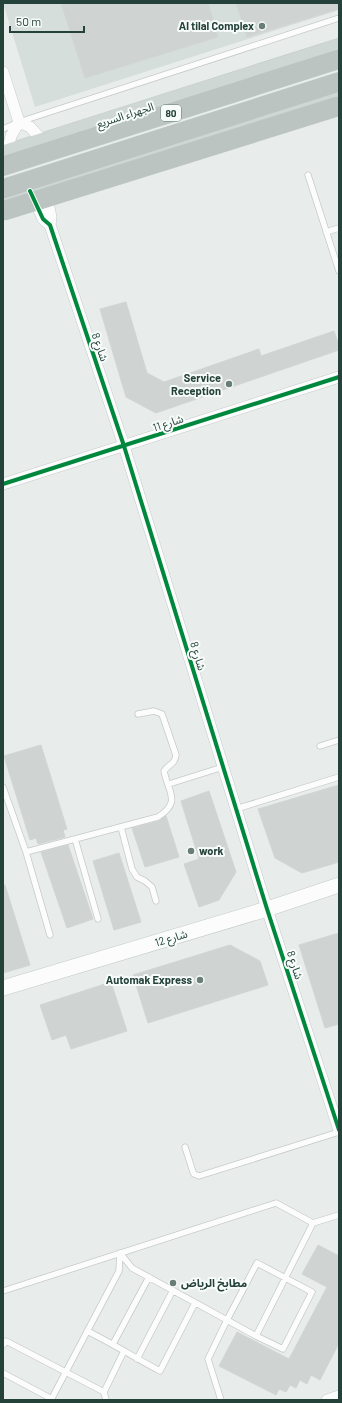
<svg xmlns="http://www.w3.org/2000/svg" width="342" height="1403" viewBox="0 0 342 1403" font-family="Barlow,'Noto Sans Arabic',sans-serif">
  <style>
    .built { fill: #d6dedb }
    .building { fill: #cfd4d2; stroke: #d1d6d4 }
    .lines { fill: none; stroke-linecap: round; stroke-linejoin: round }
    .lane-casing { stroke: #c5cac8; stroke-width: 7 }
    .street-casing { stroke: #c5cac8; stroke-width: 12 }
    .secondary-casing { stroke: #c3cbc8; stroke-width: 16 }
    .primary-casing { stroke: #c3ccc9; stroke-width: 18 }
    .highway-casing { stroke: #c3ccc9; stroke-width: 20 }
    .lane { stroke: #fcfcfc; stroke-width: 5.5 }
    .street { stroke: #fcfcfc; stroke-width: 11 }
    .secondary { stroke: #fcfcfc; stroke-width: 15 }
    .primary { stroke: #cfd7d5; stroke-width: 17 }
    .highway { stroke: #bcc4c2; stroke-width: 19 }
    .highway-bridge-casing { stroke: #c3ccc9; stroke-width: 20; stroke-linecap: butt }
    .highway-bridge { stroke: #bcc4c2; stroke-width: 19 }
    .cycleway-casing { stroke: #f7fbf9; stroke-width: 6 }
    .cycleway { stroke: #00873e; stroke-width: 4 }
    .poi-dot { fill: #697e78; stroke: #f7fbf9; stroke-width: 1.5 }
    .labels { text-anchor: middle; stroke-width: 4; stroke-linejoin: round; paint-order: stroke }
    .shield { fill: #f7fbf9; stroke: #637a73; stroke-width: 1 }
    .shield-label { font-size: 10px; font-weight: bold; fill: #24423a }
    .poi-label { font-size: 11px; font-weight: bold; fill: #24423a; stroke: #f7fbf9; text-anchor: end }
    .street-label { font-size: 11px; fill: #24423a; stroke: #f7fbf9 }
  </style>
  <rect width="100%" height="100%" fill="#e8edeb"/>
  <path class="built" d="M3,3H339V10L35,107Z"/>
  <path class="building" d="M61,3H208L218,37L85,78Z
    M236,3H339V9L247,37Z
    M126,302L147,373L164,382L259,349L261,356L334,331L339,346V350L156,413L126,397L100,309Z
    M41,745L67,829L63,830L65,837L38,844L36,838L30,840L4,756Z
    M339,785V862L302,873L275,858L258,809Z
    M209,791L236,872L219,900L199,907L184,864L199,859L181,801Z
    M166,816L179,857L145,867L132,828L159,821Z
    M68,845L93,919L67,928L41,852Z
    M119,853L141,922L114,930L93,861Z
    M3,885H5L30,965L3,973Z
    M339,933V1024L325,1028L299,945Z
    M230,945L260,961L268,985L148,1023L133,975Z
    M111,982L127,1031L71,1049L66,1035L52,1040L40,1005Z
    M318,1245L339,1256V1343L320,1380L311,1375L307,1384L300,1380L296,1388L290,1385L286,1392L279,1389L276,1395L219,1366L237,1332L289,1359L327,1287L302,1274Z"/>
  <g class="lines">
    <g class="lane-casing">
      <path id="lane" d="M3,129L19,122L339,18
        M308,175L339,271
        M326,232L339,228
        M320,746L339,740
        M169,784L223,767
        M3,787L26,852L50,935
        M236,809L339,777
        M121,827L132,869L137,877L145,881L152,887L156,901
        M75,839L98,919
        M26,852L158,817C182,802 168,792 164,771C169,764 175,764 176,755L163,717L162,714L154,711L138,714
        M185,1147L193,1172L194,1174L199,1176L339,1132
        M120,1253L132,1268L256,1336L283,1349L312,1292L257,1263L227,1320L208,1359L221,1400
        M3,1291L276,1203L313,1223L339,1215
        M87,1331C112,1343 135,1358 160,1371L195,1303
        M256,1336L313,1223
        M113,1344L149,1277
        M3,1345L6,1341L104,1392
        M137,1359L173,1290
        M3,1373L52,1399
        M51,1400L119,1271L120,1253
        M106,1400L104,1392L124,1351"/>
    </g>
    <g class="street-casing">
      <path id="street" d="M3,72L19,122L11,136L7,153
        M19,122L30,127L43,141
        M46,193L51,217L50,225
        M33,197L43,219L50,225L124,446L267,909L339,1130
        M3,484L339,377
        M327,1400L339,1396"/>
    </g>
    <g class="secondary-casing">
      <path id="secondary" d="M3,988L267,909L339,885"/>
    </g>
    <g class="primary-casing">
      <path id="primary" d="M3,154L339,47
        M3,200L339,93"/>
    </g>
    <g class="highway-casing">
      <path id="highway" d="M3,166L339,59
        M3,189L339,82"/>
    </g>
    <use href="#lane" class="lane"/>
    <use href="#street" class="street"/>
    <use href="#secondary" class="secondary"/>
    <use href="#primary" class="primary"/>
    <use href="#highway" class="highway"/>
    <g class="highway-bridge-casing">
      <path id="highway-bridge" d="M3,211L339,106"/>
    </g>
    <use href="#highway-bridge" class="highway-bridge"/>
    <g class="cycleway-casing">
      <path id="cycleway" d="M30,191L43,219L50,225L124,446L267,909L339,1130
        M3,484L339,377"/>
    </g>
    <use href="#cycleway" class="cycleway"/>
  </g>
  <g class="poi-dot">
    <circle cx="262" cy="26" r="4"/>
    <circle cx="229" cy="384" r="4"/>
    <circle cx="191" cy="851" r="4"/>
    <circle cx="200" cy="980" r="4"/>
    <circle cx="173" cy="1283" r="4"/>
  </g>
  <g class="labels">
    <rect class="shield" x="161" y="105" width="20" height="16" rx="3"/>
    <g class="shield-label">
      <text x="171" y="117">80</text>
    </g>
    <g class="poi-label">
      <text x="254" y="30">Al tilal Complex</text>
      <text x="221" y="382">Service<tspan x="221" dy="13">Reception</tspan></text>
      <text x="199" y="855" text-anchor="start">work</text>
      <text x="192" y="984">Automak Express</text>
      <text x="181" y="1287" text-anchor="start">مطابخ الرياض</text>
    </g>
    <g class="street-label">
      <text transform="translate(125 115) rotate(-18)" y="4">الجهراء السريع</text>
      <text transform="translate(100 347) rotate(71)" y="4">شارع 8</text>
      <text transform="translate(168 423) rotate(-18)" y="4">شارع 11</text>
      <text transform="translate(198 656) rotate(73)" y="4">شارع 8</text>
      <text transform="translate(171 938) rotate(-17)" y="4">شارع 12</text>
      <text transform="translate(295 965) rotate(72)" y="4">شارع 8</text>
    </g>
  </g>
  <rect width="342" height="1403" fill="none" stroke="#24423a" stroke-width="8"/>
  <path d="M10 26v6h74v-6" fill="none" stroke="#24423a" stroke-width="2"/>
  <text x="16" y="26" font-size="12" fill="#24423a" stroke="#f7fbf9" stroke-width="3" paint-order="stroke">50 m</text>
</svg>
